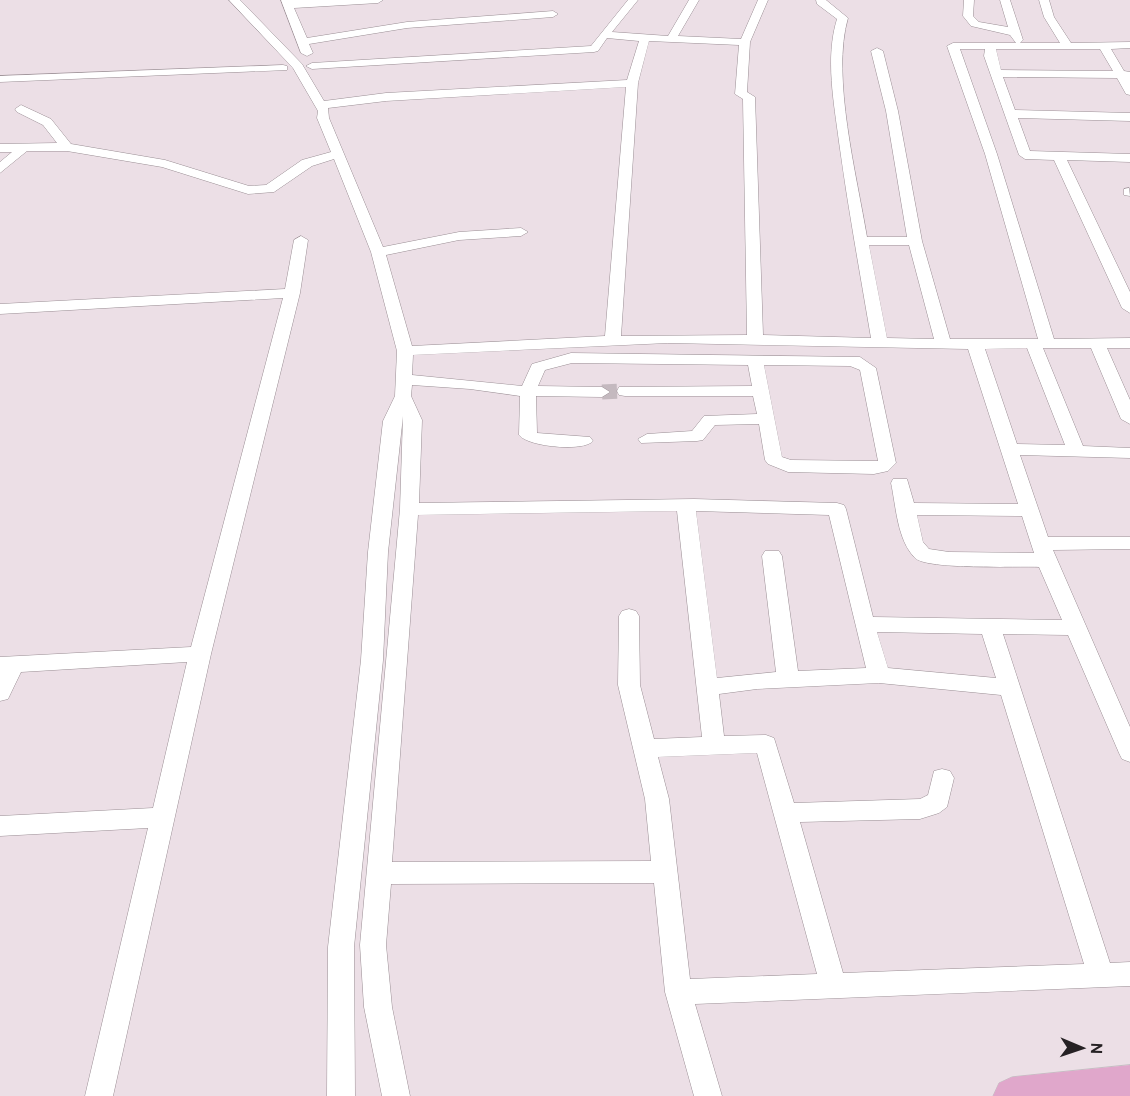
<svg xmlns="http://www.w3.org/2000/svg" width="1130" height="1096" viewBox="0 0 1130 1096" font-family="Overpass,sans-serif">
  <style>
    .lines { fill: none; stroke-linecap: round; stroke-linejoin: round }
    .minor-tunnel { stroke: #c4b9bf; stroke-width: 15; stroke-dasharray: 15 8; stroke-linecap: butt }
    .minor-casing { stroke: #9a8e94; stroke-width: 1 }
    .major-casing { stroke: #c2c1c2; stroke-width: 1 }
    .minor { fill: #fff; fill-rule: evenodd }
    .major { fill: #e0a7cb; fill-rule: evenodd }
  </style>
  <rect width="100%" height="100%" fill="#ecdfe6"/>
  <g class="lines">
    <path class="minor-tunnel" d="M602,392L625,391"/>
    <g class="minor-casing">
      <path id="minor" d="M229,0H240L302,64L324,101L386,93L627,80L639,41L607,38L598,51L594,52L312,69L306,66L312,63L591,46L628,0H638L612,32L668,36L689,0H699L678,36L741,39L758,0H768L750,42L747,92L755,97L763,335L871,338C860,273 848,208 839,142C834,103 825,58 837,19L817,4L816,0H826L848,18C831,76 857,176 867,237H907L886,111L871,51L877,48L883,51L898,111L922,241L950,339H1038L985,154L947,46L953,43H1016L1010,35L971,26L963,16L964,0H974L973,16L979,22L1008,27L1000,0H1010L1023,40L1020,43H1060L1044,17L1039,0H1049L1054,17L1071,43L1130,42V48L1111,49L1124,71L1130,72V95L1126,94L1117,78L1003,77L1015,110L1130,113V121L1018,118L1030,151L1130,154V162L1067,160L1130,292V313L1122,308L1054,160L1025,159L1019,155L984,56L985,49H960L997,154L1054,339L1130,338V348H1107L1130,400V424L1121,419L1091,348H1043L1083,446L1130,448V458L1020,455L1048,537H1130V549L1053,550L1130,727V762L1122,759L1119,753L1068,635L1003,634L1110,963L1130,962V986L695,1004L722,1096H694L665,992L654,883L391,884L386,945L392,1007L410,1096H382L364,1007L360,945L400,509L403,416L388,552L383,660L354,947L355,1096H327L328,947L361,660L368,552L383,421L395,396L397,351L371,252L334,159L312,166L274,192L248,194L162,167L67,151H27L0,173V162L12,152H0V144L57,143L43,125L17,112L15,109L21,105L51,119L71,144L165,160L249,186L266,185L302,160L331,152L317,118L318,111L293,68ZM649,41L739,45L735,94L743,99L747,335L621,336L638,83ZM996,49H1100L1113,71L1001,70ZM626,87L605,336L412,346L386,255L459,240L521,236L528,232L521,228L459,232L383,247L329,118L328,108L386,101ZM869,245H909L934,339L887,338ZM668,343L968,349L1018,504L914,503L907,479H893L891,483C896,506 897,540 915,558C927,570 1018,566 1039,567L1062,620L873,617L846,509L844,505L837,503L694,499L419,503L422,420L411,396L412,385L470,389L520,396L519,435C528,447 584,452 593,441L590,437L537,433L536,396L602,397L610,392L602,387L538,386L545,370L572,363L748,365L752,386L619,387L617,391L619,395L625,396H753L757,414L704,416L692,431L647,434L638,439L641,443L697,441L703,440L715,425L759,424L765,460L768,464L788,472L874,474L888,471L896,463L876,368L860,357L571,353L532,364L522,386L412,375L413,355ZM1027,348L1065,445L1017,444L985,349ZM764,365L850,366L860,370L878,461L791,460L782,457ZM677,511L702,737L654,739L640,685L639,616L636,611L629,609L622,611L619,616L618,685L645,799L651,861L392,862L418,515ZM696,511L829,515L866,668L798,671L782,556L779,551H765L762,556L776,672L717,678ZM917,515L1022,516L1034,553L949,552L929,549L923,542ZM877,632L982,634L996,678L888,668ZM879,683L1001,695L1084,964L843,973L800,822L920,819L939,813L947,807L954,778L950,771L942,769L934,771L928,795L920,799L794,803L774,738L766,735L724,736L719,694L757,689ZM757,753L817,974L690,979L669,799L658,757Z
        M281,0H383L378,3L294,8L307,38L407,22L553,11L558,14L553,17L407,28L309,44L313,53L307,56L301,53Z
        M283,65L287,66V70L0,82V76Z
        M1129,188L1130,196L1124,195V189Z
        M301,236L308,240L300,293L211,654L113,1096H85L148,828L0,836V816L153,808L187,662L21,672L8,699L0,701V657L191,647L283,298L0,314V304L285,289L294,240Z"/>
    </g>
    <g class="major-casing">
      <path id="major" d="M1130,1065V1096H993L999,1083L1012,1077Z"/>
    </g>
    <use href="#minor" class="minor"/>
    <use href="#major" class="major"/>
  </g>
  <g transform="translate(1082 1048) rotate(92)" stroke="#ecdfe6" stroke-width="4.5" paint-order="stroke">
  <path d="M0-4.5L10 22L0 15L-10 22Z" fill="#262124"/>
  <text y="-9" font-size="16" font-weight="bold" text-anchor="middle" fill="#262124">N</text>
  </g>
</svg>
